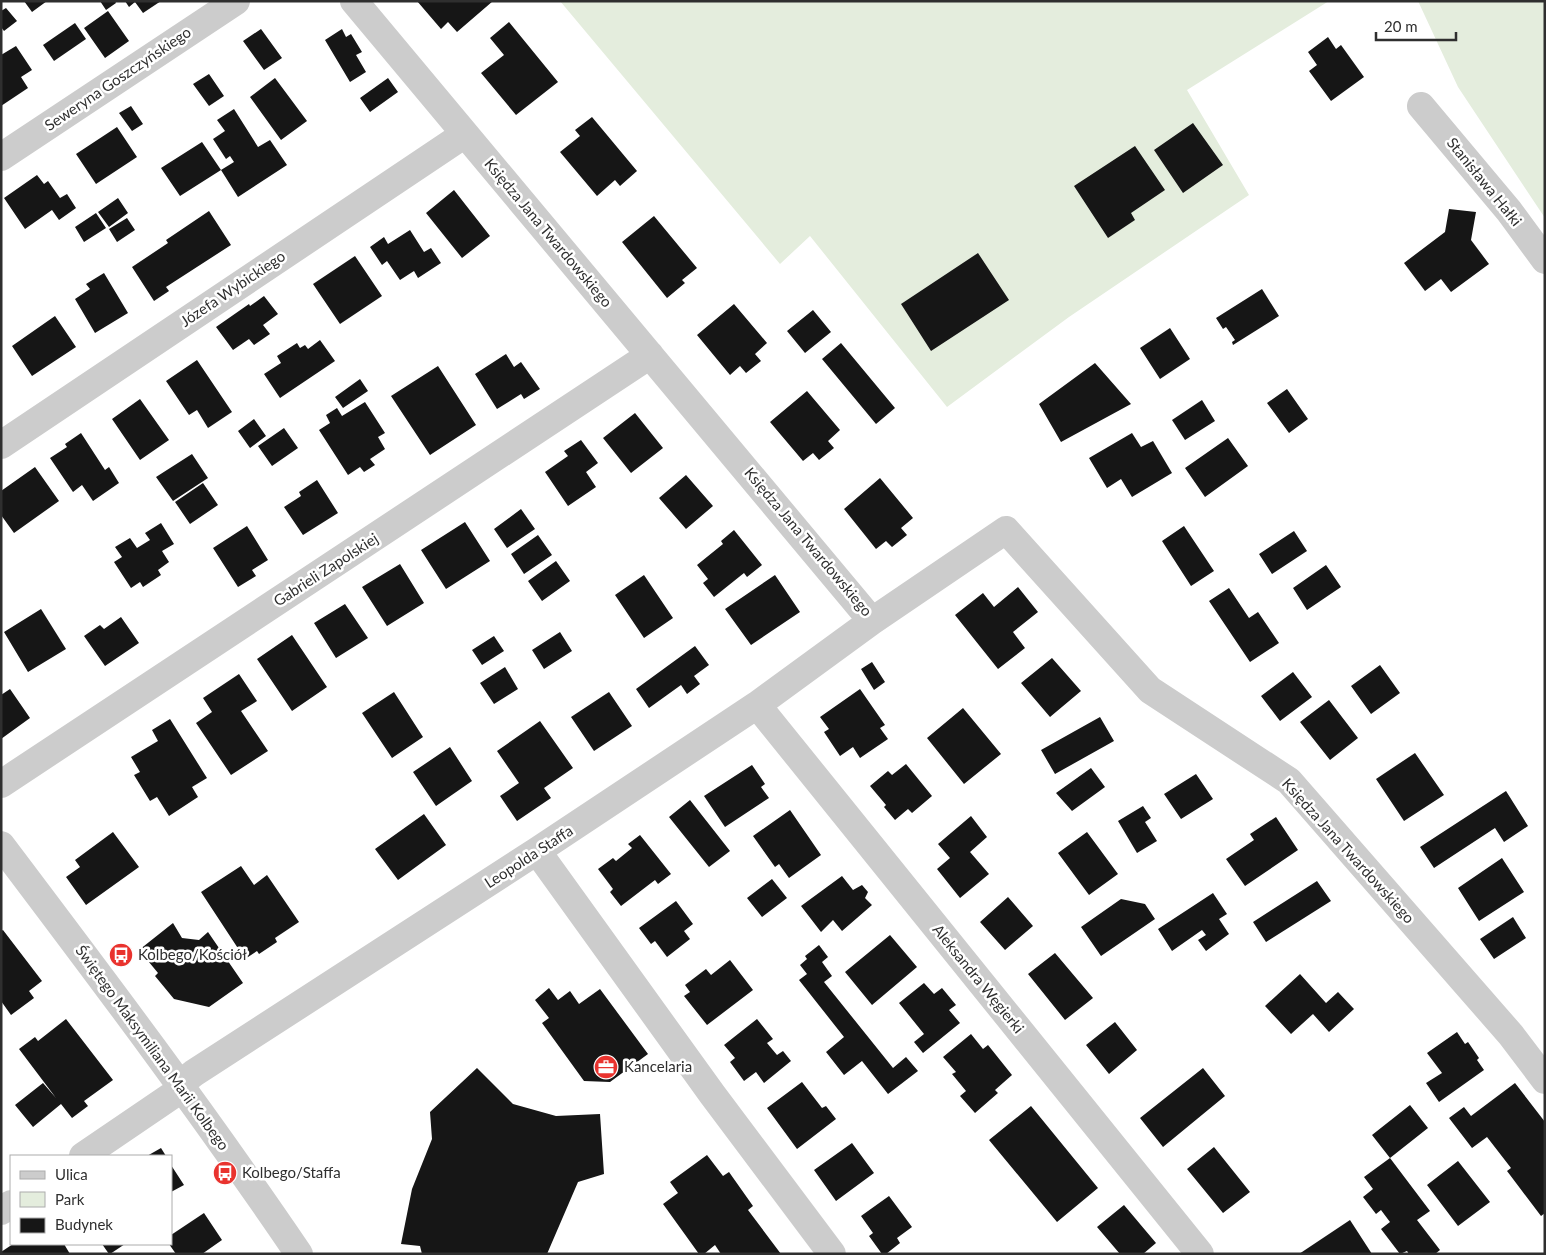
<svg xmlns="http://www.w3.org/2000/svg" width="1546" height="1255" viewBox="0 0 1546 1255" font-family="Lato,sans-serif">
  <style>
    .green { fill: #e4eddd }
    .building { fill: #161616 }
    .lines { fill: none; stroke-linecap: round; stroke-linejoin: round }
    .minor { stroke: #ccc; stroke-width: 28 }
    .labels { text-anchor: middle; stroke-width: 5; stroke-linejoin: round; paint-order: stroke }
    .street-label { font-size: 15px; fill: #2f2f2f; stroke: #fff }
    .poi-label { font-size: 15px; fill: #2f2f2f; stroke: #fff; text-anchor: start }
  </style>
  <rect width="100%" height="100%" fill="#fff"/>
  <path class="green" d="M560,1H1329L1187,90L1249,195L1069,317L947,407L810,236L780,264Z
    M1418,1H1545V218L1458,87Z"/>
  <path class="building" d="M24,1H47L32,12Z
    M100,1H115L116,3L106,10Z
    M125,1H161L143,13L135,2L129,7Z
    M417,1H493L457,32L448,22L441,29Z
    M6,8L17,21L4,31L1,27V11Z
    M108,11L129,41L105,58L84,28Z
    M509,22L558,82L516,115L481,73L504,55L490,38Z
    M75,23L86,39L54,61L43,45Z
    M261,29L282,58L264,70L243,41Z
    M342,29L346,37L351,34L362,52L356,55L366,72L350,82L325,40Z
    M1328,37L1336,49L1341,45L1364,77L1331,101L1309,71L1317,65L1308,52Z
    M16,46L32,70L21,77L28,88L1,106V55Z
    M209,74L224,96L209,106L193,84Z
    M275,78L307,121L281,140L250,97Z
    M388,78L398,92L370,112L360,98Z
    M131,106L143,124L132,131L119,113Z
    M234,109L258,147L270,140L287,165L238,197L221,170L234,162L230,156L226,159L213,139L225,131L217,120Z
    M592,117L637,171L620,186L615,180L597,196L560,152L580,136L575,130Z
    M1193,123L1223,165L1183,193L1154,150Z
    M117,127L137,157L96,184L76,154Z
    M202,142L221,170L180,196L161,168Z
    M1135,146L1165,190L1131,213L1135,220L1108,238L1074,186Z
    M37,175L44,184L48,181L60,198L67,194L76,208L59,220L52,210L25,229L4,198Z
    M454,190L490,236L462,258L426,213Z
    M118,198L128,213L109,227L98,212Z
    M1449,209L1476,212L1471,240L1489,264L1451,292L1441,279L1425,291L1404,263L1445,232Z
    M209,211L231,245L166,287L169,291L154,301L132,267L168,243L166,240Z
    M96,213L106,228L84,242L75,227Z
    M654,216L697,268L682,280L685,283L667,298L622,242Z
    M127,218L135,230L117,242L109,229Z
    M410,230L424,252L431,248L441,263L418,278L414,271L400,280L387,261L382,265L370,247L384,237L388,244Z
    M978,253L1009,300L931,351L901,304Z
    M355,256L382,296L340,324L313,284Z
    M104,273L128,313L95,333L75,299L90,289L86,284Z
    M1262,289L1279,316L1233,345L1232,342L1235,340L1226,327L1223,329L1216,318Z
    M264,296L278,314L263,325L270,334L254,345L249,339L233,350L216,327L249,304L250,306Z
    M734,304L767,343L755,354L761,361L746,373L740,366L730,375L697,335Z
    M813,310L831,332L805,353L787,331Z
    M55,316L76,347L32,376L12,346Z
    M1170,328L1190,359L1160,379L1140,348Z
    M320,340L335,361L280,398L264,374L281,363L277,356L297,343L300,348L305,345L308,349Z
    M841,343L895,408L876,424L822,359Z
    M506,354L514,367L521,362L540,389L524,399L521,394L497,409L475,374Z
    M197,360L232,412L208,428L197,410L189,415L166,381Z
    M1095,363L1131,404L1061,442L1039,404Z
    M438,366L476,425L430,455L391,396Z
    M360,379L368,391L343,408L335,397Z
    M1287,389L1308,419L1289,433L1267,403Z
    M807,391L840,430L828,441L834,448L819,460L813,453L803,461L770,422Z
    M140,399L169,440L140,460L112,419Z
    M1202,400L1215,421L1185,440L1172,420Z
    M365,402L385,433L378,437L385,449L370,459L375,465L364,472L360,467L348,475L319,430L330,423L326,415L337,408L342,416Z
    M635,413L663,448L631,473L603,438Z
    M254,419L266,436L250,448L238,431Z
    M284,428L298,448L272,466L258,446Z
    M81,433L105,470L109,467L119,483L93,501L82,485L73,492L50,458L67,447L65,444Z
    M1132,433L1141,447L1153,441L1172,473L1132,497L1121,479L1107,488L1089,458Z
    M1228,438L1248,466L1205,497L1185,468Z
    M581,440L598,463L586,472L596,487L568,506L545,472L568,456L564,451Z
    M192,454L208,478L173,501L156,477Z
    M35,467L59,501L14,533L1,515V491Z
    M686,475L713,506L686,529L659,498Z
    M880,478L913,518L901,528L907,535L892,547L886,541L876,549L844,509Z
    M317,480L338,513L303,535L284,507L301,496L299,492Z
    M203,483L218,505L190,524L175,502Z
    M521,509L535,529L507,548L494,529Z
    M465,522L490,561L446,589L421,550Z
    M161,523L174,544L162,551L169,562L158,570L161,575L143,587L140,582L131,588L114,562L122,557L115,547L130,538L137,548L150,540L145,533Z
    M247,526L268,560L252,570L256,576L238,587L213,548Z
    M1184,526L1214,571L1191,586L1162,541Z
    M734,530L762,565L747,577L744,573L714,597L703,583L708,579L697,565L723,544L721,541Z
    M1294,531L1307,551L1272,574L1259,554Z
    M538,535L552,555L524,574L511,554Z
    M556,561L570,581L542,601L528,581Z
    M400,564L424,603L387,626L362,587Z
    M1326,565L1341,587L1307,610L1293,588Z
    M644,575L673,618L644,638L615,595Z
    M775,575L800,612L751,645L725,609Z
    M1018,587L1038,612L1013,632L1025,648L998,669L955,615L983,593L994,607Z
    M1229,588L1249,618L1258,612L1279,643L1250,662L1209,601Z
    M345,604L368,638L336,658L314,623Z
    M41,609L66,649L28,672L4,632Z
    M121,617L139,643L105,666L84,636L100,625L104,629Z
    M560,632L572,651L544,669L532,650Z
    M292,635L327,687L292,711L257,659Z
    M494,636L504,651L482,665L472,650Z
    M695,646L709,665L694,676L700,684L687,694L681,685L649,708L636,689Z
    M1052,658L1081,691L1050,717L1021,683Z
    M872,662L885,682L874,690L861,669Z
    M1380,665L1400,693L1371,714L1351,686Z
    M505,667L518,689L494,704L480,683Z
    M1293,672L1312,697L1280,721L1261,696Z
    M239,674L257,701L241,711L268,751L231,775L196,723L212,712L203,698Z
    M10,689L30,718L1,739V695Z
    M860,689L885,725L880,728L888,739L860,758L853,747L840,756L824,732L829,729L820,717Z
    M394,692L423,737L392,758L362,713Z
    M609,692L632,726L594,751L571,717Z
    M1329,700L1358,738L1330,760L1300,722Z
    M963,708L1001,754L964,784L927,738Z
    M1100,717L1114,741L1055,774L1041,750Z
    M170,719L207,778L192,787L198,797L169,816L157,797L150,801L134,775L140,772L131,757L158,741L152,730Z
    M540,721L573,768L544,788L551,798L517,821L500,796L519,783L497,751Z
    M450,747L472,781L436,806L413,772Z
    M1415,753L1444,795L1404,821L1376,779Z
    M906,764L932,796L912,813L908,809L895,820L884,807L886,805L870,786L888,771L892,775Z
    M752,765L765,784L761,787L769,798L725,827L704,796Z
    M1091,768L1105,787L1072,811L1056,793Z
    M1196,774L1213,799L1181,819L1164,794Z
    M1506,791L1528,826L1504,842L1495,828L1434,868L1420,847Z
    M690,800L730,851L709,867L669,817Z
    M1143,806L1151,818L1145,822L1157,841L1137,853L1118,821Z
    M790,810L821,855L789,878L779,864L775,867L753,836Z
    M424,814L446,845L398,880L375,849Z
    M971,816L987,837L970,852L989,874L960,898L937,869L950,858L938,844Z
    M1276,817L1298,850L1245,886L1226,859L1254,840L1250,834Z
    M113,832L139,867L86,905L66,877L80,867L75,860Z
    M1087,832L1118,874L1089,895L1058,853Z
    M640,835L671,874L658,884L655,880L621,906L610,892L613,889L598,869L613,858L616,861L632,848L628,844Z
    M1502,858L1524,892L1479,921L1458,888Z
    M241,866L254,885L267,875L299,922L275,938L277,942L259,954L257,951L245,959L201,892Z
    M842,876L853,890L862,885L868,892L865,898L872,905L842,931L833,920L821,932L801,906Z
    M772,879L787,898L762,917L747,898Z
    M1317,881L1331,901L1266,942L1253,922Z
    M1213,893L1227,914L1219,919L1229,934L1206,951L1198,940L1206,935L1202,930L1172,951L1158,929Z
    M1008,897L1033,926L1005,950L980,922Z
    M1121,899L1145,904L1155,919L1101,956L1081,927Z
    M676,901L693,924L684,931L690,939L667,957L655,941L651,944L639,928Z
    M1513,917L1526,938L1494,959L1480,939Z
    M173,923L182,938L199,940L208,932L243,983L209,1007L174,999L155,976L158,973L139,950Z
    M3,930L42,981L29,991L34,998L11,1015L1,1001V931Z
    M890,935L917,967L872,1005L845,972Z
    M819,945L828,957L822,962L832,976L824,982L893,1068L906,1057L918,1071L888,1094L862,1061L844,1075L826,1052L844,1037L799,980L807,974L800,965L807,959L805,956Z
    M1055,953L1093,998L1065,1020L1028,974Z
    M730,960L753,990L707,1025L684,996L690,992L685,985L706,969L711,975Z
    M1300,974L1326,1003L1338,992L1354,1009L1329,1032L1313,1014L1291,1034L1265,1006Z
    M924,983L934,994L942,988L956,1005L949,1010L960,1023L923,1053L914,1042L924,1034L899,1003Z
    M549,988L558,1000L570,991L579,1004L600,989L648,1054L610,1082L584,1081L542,1023L549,1018L535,1000Z
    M66,1019L113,1080L84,1101L88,1106L72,1118L61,1104L33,1127L15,1105L43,1083L56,1098L19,1049L35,1037L38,1041Z
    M757,1019L773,1039L767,1043L777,1055L783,1051L791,1061L764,1083L756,1072L744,1081L730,1062L735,1058L724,1045Z
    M1115,1022L1137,1050L1109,1074L1086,1045Z
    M1457,1032L1465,1044L1468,1042L1479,1058L1477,1060L1484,1070L1439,1102L1426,1083L1442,1073L1427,1053Z
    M971,1034L983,1049L988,1045L1012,1075L995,1090L998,1093L975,1113L960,1096L966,1091L952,1074L956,1072L943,1057Z
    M477,1068L513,1104L556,1116L600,1114L604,1174L578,1182L547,1254H422L420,1246L401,1244L412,1189L432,1139L430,1112Z
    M1203,1068L1225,1096L1163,1147L1140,1118Z
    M802,1082L822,1108L826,1106L836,1119L797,1149L767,1108Z
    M1515,1083L1545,1122V1213L1541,1216L1507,1171L1511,1168L1487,1137L1472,1148L1449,1118L1464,1107L1471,1116Z
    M1410,1105L1428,1128L1390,1158L1430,1211L1417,1220L1440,1250L1435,1254H1409L1407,1251L1400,1254L1381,1229L1390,1222L1381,1210L1376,1214L1363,1197L1373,1189L1364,1177L1390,1158L1372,1135Z
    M1031,1106L1098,1188L1057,1222L989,1140Z
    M852,1143L874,1173L836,1201L814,1170Z
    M1214,1147L1250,1192L1223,1213L1187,1169Z
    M161,1148L166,1156H147Z
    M707,1155L723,1176L729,1172L753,1206L748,1210L781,1254H721L715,1245L704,1254H699L663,1204L678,1193L670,1182Z
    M1458,1161L1490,1202L1458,1226L1427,1185Z
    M171,1165L184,1185L171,1192Z
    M889,1196L912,1227L897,1238L900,1243L886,1254H882L869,1236L873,1233L861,1216Z
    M1124,1205L1156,1243L1143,1254H1120L1097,1227Z
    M204,1213L222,1240L202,1254H176L169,1244H171V1235Z
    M1350,1220L1372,1254H1299Z
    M13,1244H64L70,1254H1V1252Z
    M102,1244H125L110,1254H109Z"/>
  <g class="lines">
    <path class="minor" d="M354,1L872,621L1006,530L1150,690L1289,781L1511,1035L1545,1080
      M1421,106L1509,211L1545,260
      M1,157L236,1
      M1,445L465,134
      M757,705L1200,1254
      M1,784L650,355
      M1,845C103,980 204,1114 299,1254
      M537,851L712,1094L832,1254
      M180,1084L194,1073L537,851L757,705L872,621
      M83,1156L183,1088
      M1,1211L11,1204"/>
  </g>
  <defs>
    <g id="bus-disc" transform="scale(1.25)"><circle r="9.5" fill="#e9332e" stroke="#fff"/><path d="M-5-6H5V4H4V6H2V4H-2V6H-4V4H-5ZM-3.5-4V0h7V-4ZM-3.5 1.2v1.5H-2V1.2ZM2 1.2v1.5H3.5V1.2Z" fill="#fff"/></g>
    <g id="office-disc" transform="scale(1.25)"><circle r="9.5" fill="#e9332e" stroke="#fff"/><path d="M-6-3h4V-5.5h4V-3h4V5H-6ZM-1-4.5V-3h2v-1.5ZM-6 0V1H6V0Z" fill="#fff"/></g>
  </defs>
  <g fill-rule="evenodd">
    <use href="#bus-disc" x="121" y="955"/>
    <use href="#office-disc" x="606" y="1067"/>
    <use href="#bus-disc" x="225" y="1173"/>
  </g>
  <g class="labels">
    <g class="street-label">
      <text transform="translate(118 79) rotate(-34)" y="5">Seweryna Goszczyńskiego</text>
      <text transform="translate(1484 182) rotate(51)" y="5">Stanisława Hałki</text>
      <text transform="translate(548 233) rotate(50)" y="5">Księdza Jana Twardowskiego</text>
      <text transform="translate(233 289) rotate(-34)" y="5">Józefa Wybickiego</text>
      <text transform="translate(808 542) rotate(50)" y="5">Księdza Jana Twardowskiego</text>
      <text transform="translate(326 570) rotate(-33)" y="5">Gabrieli Zapolskiej</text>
      <text transform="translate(1348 851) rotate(48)" y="5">Księdza Jana Twardowskiego</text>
      <text transform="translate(529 857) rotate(-33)" y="5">Leopolda Staffa</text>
      <text transform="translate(978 979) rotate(51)" y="5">Aleksandra Węgierki</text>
      <text transform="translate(152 1048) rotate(54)" y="5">Świętego Maksymiliana Marii Kolbego</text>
    </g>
    <g class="poi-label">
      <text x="138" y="960">Kolbego/Kościół</text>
      <text x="624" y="1072">Kancelaria</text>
      <text x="242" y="1178">Kolbego/Staffa</text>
    </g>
  </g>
  <rect width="1546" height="1255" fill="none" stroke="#2f2f2f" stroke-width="5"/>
  <rect x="10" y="1155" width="162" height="90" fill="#ffffff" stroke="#acacac"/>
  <rect x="20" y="1171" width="25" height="8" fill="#cccccc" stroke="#acacac"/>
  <text x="55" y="1180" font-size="15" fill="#2f2f2f">Ulica</text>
  <rect x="20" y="1192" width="25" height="15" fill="#e4eddd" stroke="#acacac"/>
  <text x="55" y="1205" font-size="15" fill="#2f2f2f">Park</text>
  <rect x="20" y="1218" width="25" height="15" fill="#161616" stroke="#acacac"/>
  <text x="55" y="1230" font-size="15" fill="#2f2f2f">Budynek</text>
  <path d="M1376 32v8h80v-8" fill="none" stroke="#2f2f2f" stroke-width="2.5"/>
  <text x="1384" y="32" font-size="15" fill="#2f2f2f" stroke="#ffffff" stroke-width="4" paint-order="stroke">20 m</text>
</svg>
